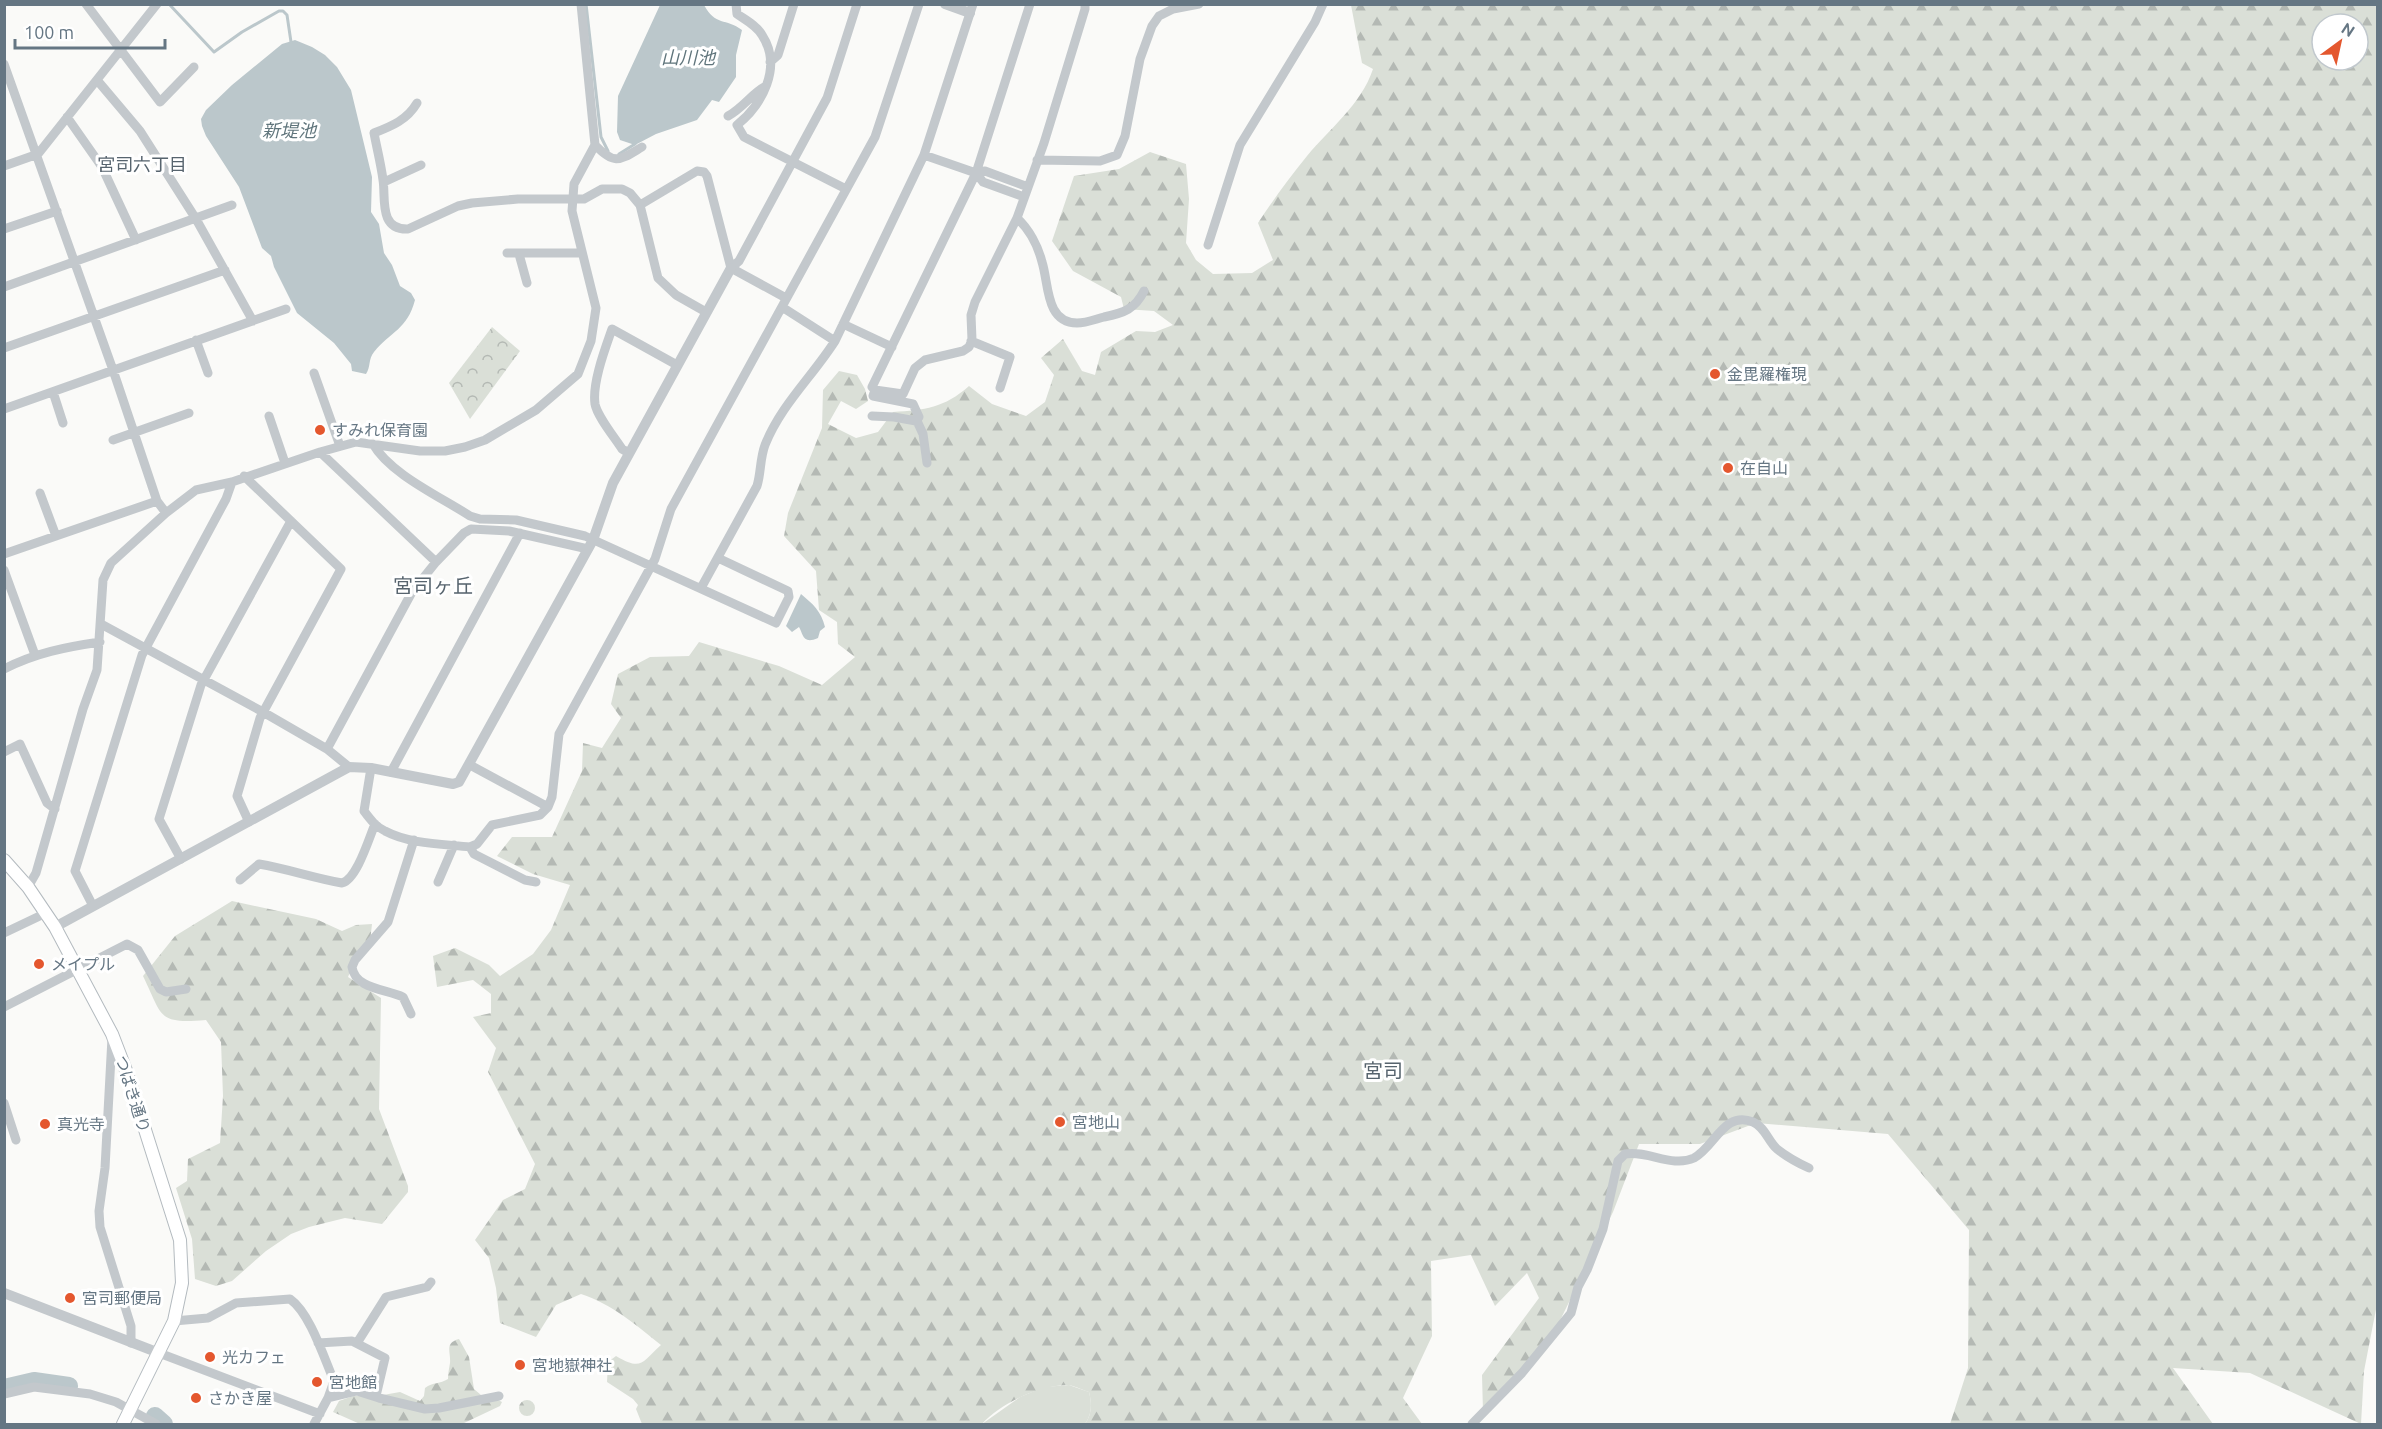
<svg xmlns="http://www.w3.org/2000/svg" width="2382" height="1429" viewBox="0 0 2382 1429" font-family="Ubuntu,'Noto Sans JP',sans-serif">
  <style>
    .green { fill: #dadfd7 }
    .forest { fill: url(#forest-firs); fill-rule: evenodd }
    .park { fill: url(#park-crowns) }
    .water { fill: #bbc7cb }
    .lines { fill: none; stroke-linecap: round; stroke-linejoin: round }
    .stream { stroke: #bbc7cb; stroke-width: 3 }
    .river { stroke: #bbc7cb; stroke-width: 18 }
    .secondary-casing { stroke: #b3babf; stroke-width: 14 }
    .minor { stroke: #c3c8cc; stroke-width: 9 }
    .tertiary { stroke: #c3c8cc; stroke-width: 10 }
    .secondary { stroke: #fff; stroke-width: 12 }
    .poi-dot { fill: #e4572e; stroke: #fff; stroke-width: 2 }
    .labels { text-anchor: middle; stroke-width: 6; stroke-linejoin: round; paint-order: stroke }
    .poi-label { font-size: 16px; fill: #657683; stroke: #fff; text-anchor: start }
    .street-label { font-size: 16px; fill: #657683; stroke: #fff }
    .water-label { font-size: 18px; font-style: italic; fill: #60757c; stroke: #fff }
    .neighbourhood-label { font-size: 18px; fill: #57646e; stroke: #fff }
    .quarter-label { font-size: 20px; fill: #57646e; stroke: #fff }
  </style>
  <defs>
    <pattern id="forest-firs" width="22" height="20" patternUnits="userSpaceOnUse" patternTransform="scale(1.5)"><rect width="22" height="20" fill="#dadfd7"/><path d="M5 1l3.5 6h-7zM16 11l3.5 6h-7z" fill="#b4b9b4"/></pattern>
    <pattern id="park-crowns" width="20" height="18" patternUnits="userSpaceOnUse" patternTransform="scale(1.5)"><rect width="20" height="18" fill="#dadfd7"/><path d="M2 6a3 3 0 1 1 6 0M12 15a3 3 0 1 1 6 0" fill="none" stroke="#b4b9b4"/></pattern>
  </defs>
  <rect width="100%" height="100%" fill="#fafaf8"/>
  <path class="green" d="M1069,1385L1089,1392C1092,1404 1092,1414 1085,1424H982L1020,1397L1044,1387Z"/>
  <path class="forest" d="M1351,5H2377L2378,1299L2364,1371L2361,1424L2250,1373L2173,1368L2213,1424H1950L1968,1368L1969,1230L1888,1134L1756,1123L1700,1144H1639L1613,1212L1550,1341L1483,1412L1482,1375L1539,1298L1527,1273L1495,1306L1471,1255L1431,1261L1432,1336L1403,1398L1422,1424H1085C1092,1414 1092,1404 1089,1392C1082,1390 1074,1385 1066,1385C1038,1386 1001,1403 982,1424H642L636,1409L638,1405L633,1399L607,1382L608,1362L616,1356C642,1371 641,1363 661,1345C636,1325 612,1304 581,1294L556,1305L536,1337L500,1323L496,1288L489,1258L475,1240L503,1200L525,1189L535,1164L488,1072L496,1048L473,1017L491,1013V994L473,980L437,987L433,956L455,948L489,965L500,976L533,954L551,930L570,885L533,874L497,856L512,837H552L582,771L583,743L602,748L621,718L611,704L618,674L650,657L689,656L699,642L779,666L822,685L855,657L838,644L837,622L819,610L816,571L784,536L788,513L822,428L823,390L839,371L857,375L865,389L868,401L856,409L841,401L828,424L856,438L878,432L893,412C925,410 944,408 969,386L992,404L1026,416L1045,402L1054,375L1041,358L1063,339L1082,371L1095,375L1101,352L1136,331L1155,332L1173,325L1154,311L1124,309L1121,297L1073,271L1052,241L1074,176L1119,169L1150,152L1186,164L1189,199L1186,243L1196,260L1213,274L1252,273L1273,260L1258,223C1273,200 1289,178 1307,156C1330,128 1361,105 1373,69L1362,63ZM2322,24H2358V60H2322Z
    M232,901L316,919L342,931L356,925L372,924L370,942L355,960L348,977L381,998L379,1109L408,1186V1192L382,1224L345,1218L309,1227L291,1234L266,1251L232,1281L216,1286L195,1279L192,1239L176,1188L187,1181L188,1159L220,1143L223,1096L221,1042L206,1020C157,1024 163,1017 143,976L175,936Z
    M459,1339L469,1357L474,1389L481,1395L484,1402L498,1400L502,1402L500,1406L462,1424H360L333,1412L339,1401L353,1396L383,1395L400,1392L420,1401L424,1396L425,1388C433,1382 440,1384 448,1379C448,1373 449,1369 450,1363C451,1352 444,1343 459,1339Z
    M519 1408a8 8 0 1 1 16 0a8 8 0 1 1-16 0Z"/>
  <path class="park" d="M492,327L520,351L470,419L449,383Z"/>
  <path class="water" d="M660,5H704C715,26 726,18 742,30L736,55V77L719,102L712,100L697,120L656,134L635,145L620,140L617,132L618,96Z
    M295,40L312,47L325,55L337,67L351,90L372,177L371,212L379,224L384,253L392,265L400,286L411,293L415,300C407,330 391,331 374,352C368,359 371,367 366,374L352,371L351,364L334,343L297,313L274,267L271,256L262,248L239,187L206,136L202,126L201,119L206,110L232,85L282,44Z
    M801,594C813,604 821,611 825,627L820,631L818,638C802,645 803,633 799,627L792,632L786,626Z"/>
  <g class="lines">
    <path class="stream" d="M169,4L214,52L242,32L279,11H283L287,15L291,42
      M586,4L601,137L608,151
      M619,154L635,144"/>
    <path class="river" d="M4,1388L34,1381L69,1386
      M155,1416L164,1424"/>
    <g class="secondary-casing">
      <path id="secondary" d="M4,860L28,887L55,927L112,1034L127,1073L180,1240L182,1283L174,1321L123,1424"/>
    </g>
    <path class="minor" d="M86,4L160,102L194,67
      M736,4L737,14C746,20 757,26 762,35C783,67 762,105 737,125L744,137L846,189
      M1030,4L976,173L872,387L875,390L903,394L915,368L925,360L963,351L969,347L972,340L971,315L975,302L1017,218L1044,143L1085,9V4
      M770,62L778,55L794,4
      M4,64L113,370L157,501L166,513
      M97,80L140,131L196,219L253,321
      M417,103C407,120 392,126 374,133C377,149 381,164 383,180C386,197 378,230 408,229L458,206L472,203L518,199H584L602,189H622L630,193L640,205L658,278L676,295L706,312
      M728,116C744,107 751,94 766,86
      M67,117L102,167L136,240
      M595,145C615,166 620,160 642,147
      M924,155L976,173L983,182L1024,197
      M1037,160L1100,161L1117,155L1125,136L1140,59L1152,26L1159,16L1173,9L1199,4
      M4,166L38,154L157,4
      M976,173L985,171L1028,187
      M384,182L421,165
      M640,205L697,171L704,172L707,176L731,268L786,298
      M1017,218C1029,229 1038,246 1042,262C1049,283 1045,323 1077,323C1086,323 1096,319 1104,317C1124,313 1135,309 1144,291
      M4,229L57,211
      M1208,245L1240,145L1315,22L1323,4
      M507,253H582
      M519,254L527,283
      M731,268L739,261L827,98L857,4
      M4,287L232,205
      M782,307L835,341
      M843,324L892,347
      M196,340L208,373
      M971,341L1010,357L1000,388
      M4,348L225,270
      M314,373L340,446
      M53,392L63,423
      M4,409L286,309
      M269,416L285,463
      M872,416L894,417L916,421L919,417L913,404L873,396L875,390
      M917,421L923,434L927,463
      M113,440L189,413
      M373,444C390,474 441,497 470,516L480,519L516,520L585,536L776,623L789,597L788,591L718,558
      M320,452L436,562
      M629,453L622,449C615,438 597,416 595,404C592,383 605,349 612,329L677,365
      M244,476L341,569L260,718L237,796L249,822
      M40,493L56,536
      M4,554L157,501
      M4,570L35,655
      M701,588L757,486C761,473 760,458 765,445C781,405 812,377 835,341L924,155L973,4
      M101,624L263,712L327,749L349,767
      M4,669C35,653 66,647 100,642
      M327,749L412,592L436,562L464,533L471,529L509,531L588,549
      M4,752L20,744L47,803L55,809
      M470,765L548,807
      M371,768L364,811C370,819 376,827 385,831C409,844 443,844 470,847L477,844L492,825L540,815L548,807L552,797L559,734L655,559L671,509L875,137L919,4
      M391,772L520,533
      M470,847L474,854L525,880L536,882
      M181,859L159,819L201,685L291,521
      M240,880L259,864C288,869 314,878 342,883C357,879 369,838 375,824
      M438,882L454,845
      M28,887L36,873L83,709L97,670L103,580L111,563L166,513L196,490L232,482L320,452L356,442L420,451H445L465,447L485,440L536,410L578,374L591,341L596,308L572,211L574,184L595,145L581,4
      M93,906L75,871L142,655L226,499L232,482
      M4,933L46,913
      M4,1007L127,944L138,950L160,989L166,992L186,989
      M411,1014L403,997C386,989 355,989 352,967L355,960L388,922L414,840
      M112,1038L105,1168L99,1211L100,1227L131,1326V1343
      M4,1103L16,1140
      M174,1321L208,1318L236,1303L290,1299C310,1313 324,1358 334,1381L328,1398
      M318,1343L352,1341L385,1358L376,1396
      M357,1343L386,1297L427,1287L431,1282
      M159,1353L320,1414
      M4,1394L34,1387L90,1394L116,1402L156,1424
      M314,1424L328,1398L357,1391L379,1398L425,1409L439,1408L499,1396
      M1472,1424L1522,1373L1571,1313L1578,1287L1587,1270L1603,1229L1618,1161L1625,1154C1648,1150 1672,1168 1694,1158C1715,1147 1724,1110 1753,1122C1765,1127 1768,1141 1777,1149C1787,1157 1798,1163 1809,1168"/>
    <path class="tertiary" d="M945,4L970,13
      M55,927L349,767L371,768L453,784L459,782L593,540L613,483L731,268
      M4,1293L159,1353"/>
    <use href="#secondary" class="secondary"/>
  </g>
  <g class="poi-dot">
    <circle cx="1715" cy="374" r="6"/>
    <circle cx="320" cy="430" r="6"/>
    <circle cx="1728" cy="468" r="6"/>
    <circle cx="39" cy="964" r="6"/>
    <circle cx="1060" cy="1122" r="6"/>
    <circle cx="45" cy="1124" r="6"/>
    <circle cx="70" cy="1298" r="6"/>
    <circle cx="210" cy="1357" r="6"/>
    <circle cx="520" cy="1365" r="6"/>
    <circle cx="317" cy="1382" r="6"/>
    <circle cx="196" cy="1398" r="6"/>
  </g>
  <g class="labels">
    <g class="poi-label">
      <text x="1727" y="380">金毘羅権現</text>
      <text x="332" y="436">すみれ保育園</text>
      <text x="1740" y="474">在自山</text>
      <text x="51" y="970">メイプル</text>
      <text x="1072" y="1128">宮地山</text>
      <text x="57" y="1130">真光寺</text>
      <text x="82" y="1304">宮司郵便局</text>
      <text x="222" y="1363">光カフェ</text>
      <text x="532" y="1371">宮地嶽神社</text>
      <text x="329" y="1388">宮地館</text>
      <text x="208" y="1404">さかき屋</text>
    </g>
    <g class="street-label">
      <text transform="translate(133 1094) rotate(72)" y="6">つばき通り</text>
    </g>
    <g class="water-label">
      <text x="688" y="64">山川池</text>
      <text x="289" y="137">新堤池</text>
    </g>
    <g class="neighbourhood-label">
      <text x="142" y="171">宮司六丁目</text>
    </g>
    <g class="quarter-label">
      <text x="433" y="593">宮司ヶ丘</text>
      <text x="1383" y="1078">宮司</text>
    </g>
  </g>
  <rect width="2382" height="1429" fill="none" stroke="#657683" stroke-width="12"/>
  <g transform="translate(2340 42) rotate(33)"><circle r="28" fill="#ffffff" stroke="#c1c8cd" stroke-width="1.5"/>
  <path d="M0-4.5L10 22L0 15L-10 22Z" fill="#e4572e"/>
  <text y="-9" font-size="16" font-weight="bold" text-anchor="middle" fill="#657683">N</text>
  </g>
  <path d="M15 39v9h150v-9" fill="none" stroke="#657683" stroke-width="3"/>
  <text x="24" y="39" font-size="18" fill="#657683" stroke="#ffffff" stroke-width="4.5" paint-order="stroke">100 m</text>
</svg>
